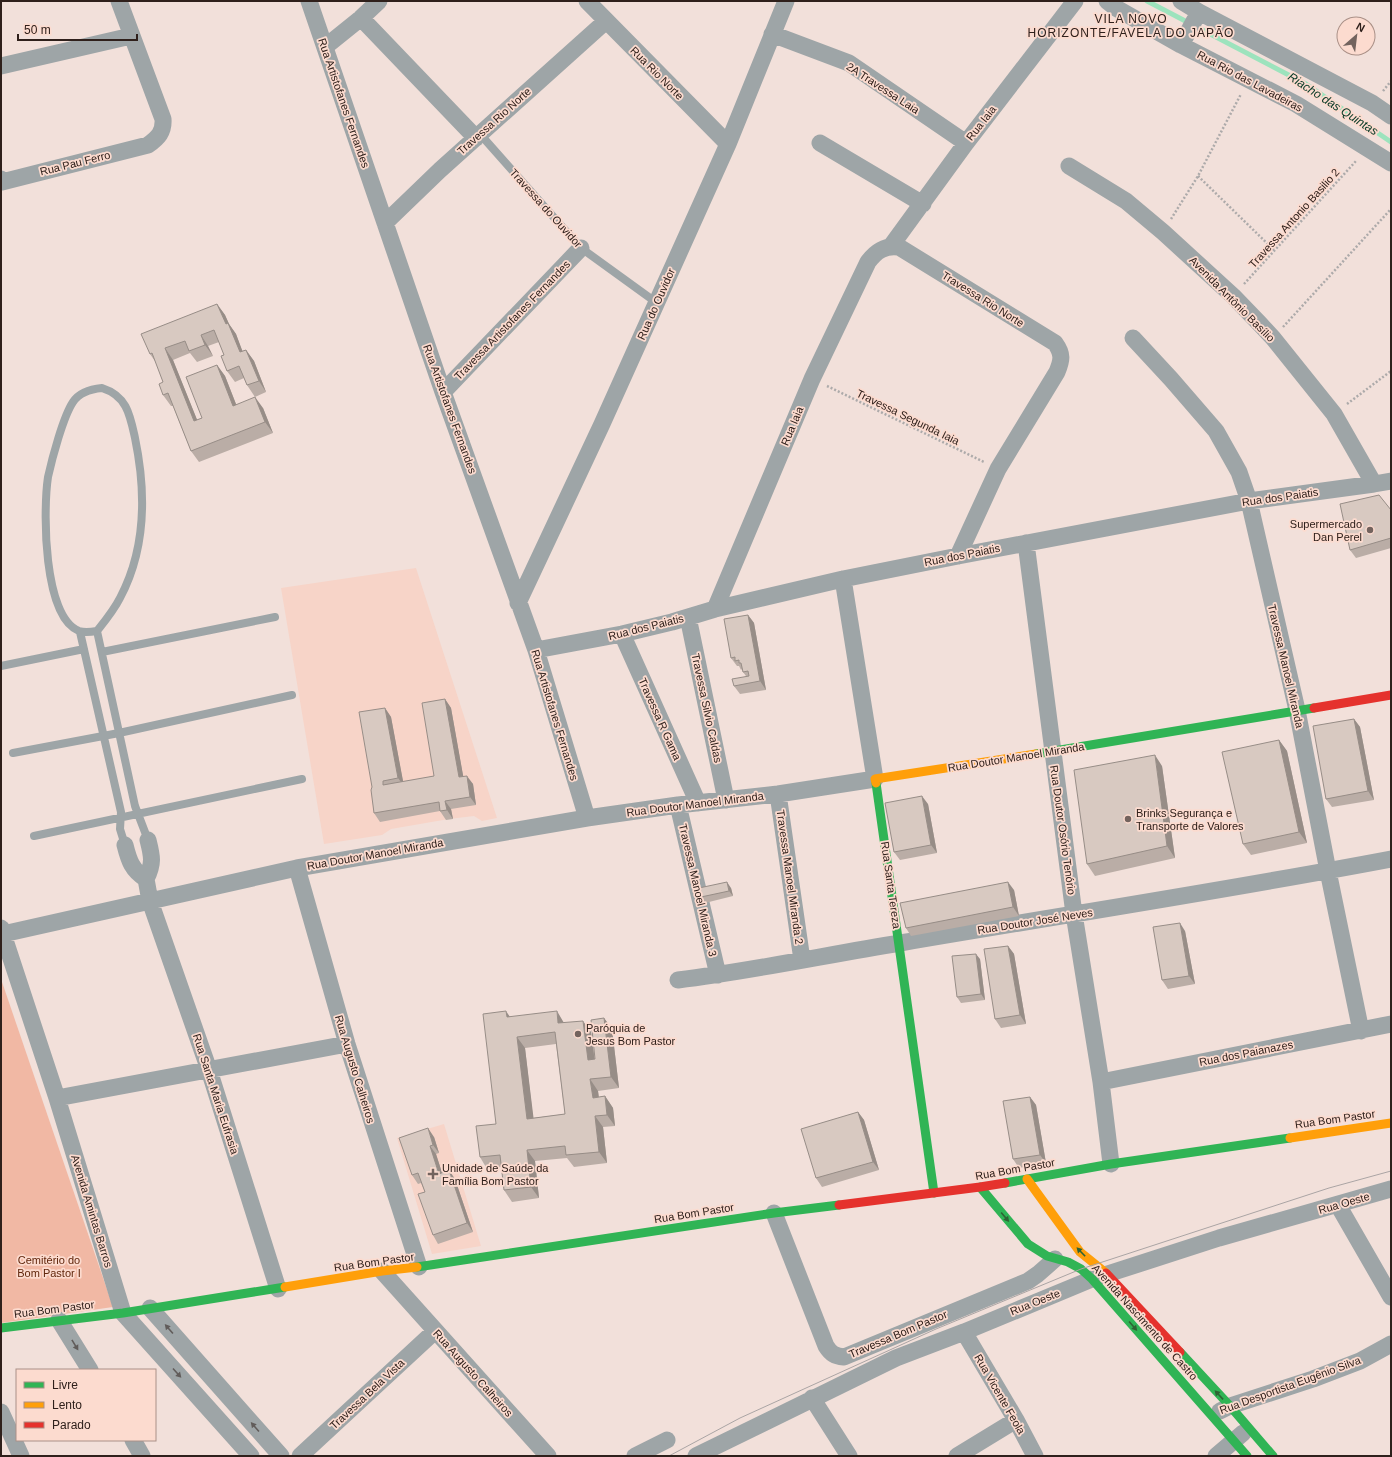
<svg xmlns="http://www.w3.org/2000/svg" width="1392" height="1457" viewBox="0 0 1392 1457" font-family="Helvetica,sans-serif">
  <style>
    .built { fill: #f7d4c8 }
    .green { fill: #f1b8a4 }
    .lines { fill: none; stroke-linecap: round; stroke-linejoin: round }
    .stream { stroke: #9de3bd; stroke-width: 5 }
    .path { stroke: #adaaaa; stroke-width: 2.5; stroke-dasharray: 2 2; stroke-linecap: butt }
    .lane { stroke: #9ea5a7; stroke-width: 8 }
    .street { stroke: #9ea5a7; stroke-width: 17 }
    .fast { stroke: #30b455; stroke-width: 9 }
    .slow { stroke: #ff9f0a; stroke-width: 9 }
    .jam { stroke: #e5322d; stroke-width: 9 }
    .tram { stroke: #aaa4a4; stroke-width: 1 }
    .wall { fill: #baada6; fill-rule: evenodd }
    .shaded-wall { fill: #978d87 }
    .building { fill: #d8c9c1; stroke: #978d87; fill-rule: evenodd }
    .oneway { fill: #2f6335 }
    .oneway2 { fill: #615c5a }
    .poi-dot { fill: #73635e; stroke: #fcdbcf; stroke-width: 1.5 }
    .labels { text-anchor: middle; stroke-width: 3.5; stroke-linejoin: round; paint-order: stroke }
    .street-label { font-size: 11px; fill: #2f201b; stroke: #fcdbcf }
    .poi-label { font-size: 11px; fill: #2f201b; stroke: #fcdbcf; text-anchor: start }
    .park-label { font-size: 11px; fill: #61260c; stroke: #fcdbcf }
    .neighbourhood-label { font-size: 12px; letter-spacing: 1px; fill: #2f201b; stroke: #fcdbcf }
    .water-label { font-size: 12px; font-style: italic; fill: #073925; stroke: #fcdbcf }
  </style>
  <rect width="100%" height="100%" fill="#f2e0da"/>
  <path class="built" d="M416,568L497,818L482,821L474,816L449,819L391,829L382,835L324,844L281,588Z
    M444,1124L481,1246L432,1254L397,1138Z"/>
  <path class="green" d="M1,979L113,1307L1,1323Z"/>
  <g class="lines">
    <path class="stream" d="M1147,1L1306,84L1391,142"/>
    <path class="path" d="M1383,91L1391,81
      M1198,176L1275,251
      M1171,219L1198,176L1241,94
      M1244,284L1356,161
      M1283,327L1391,209
      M827,386L984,462
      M1347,404L1391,371"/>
    <path class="lane" d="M480,134L581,248L657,303
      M102,388C127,396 130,415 135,438C146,491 146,549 120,598C114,610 105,621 97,631C91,632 85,633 79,631C43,617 43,510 48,477C52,459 63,417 73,402C79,393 91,389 102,388Z
      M97,631L135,806L148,840
      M80,632L121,812L120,829L125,845
      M102,652L275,617
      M1,666L84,649
      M13,753L119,733L292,695
      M34,836L302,779"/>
    <path class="street" d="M309,1L443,392L536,650L587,818
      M587,1L728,144
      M1107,1L1116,8L1181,45L1296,104L1391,163
      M1181,1L1199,12L1372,103L1391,116
      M361,18L476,138
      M772,34L849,63L966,143
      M1181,45L1199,12
      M325,47L361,18L379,1
      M1,66L131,36
      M820,143L923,204
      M1069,166L1126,201L1163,232L1233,296L1260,324L1273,338L1334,414L1374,484
      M1,179L2,182L148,145C158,138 164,132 163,119L119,1
      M385,223L440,170L606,21
      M891,246L966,143L1075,1
      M1133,338L1171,379L1216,431L1239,472L1249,501L1297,710L1328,871L1361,1031
      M443,392L581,248
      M1026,543L1074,914L1101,1082L1111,1164
      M518,603L602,424L728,144L786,1
      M715,609L812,379L868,262C876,251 885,245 899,247L1055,343C1063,354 1062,360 1057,372L998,469L958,556
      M688,617L726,800
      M622,634L698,803
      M536,650L622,634L672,622L715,609L843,579L958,556L1249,501L1374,484L1391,481
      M778,794L802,960
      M678,805L718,975
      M125,845C129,861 132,870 146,879L150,901L209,1070L278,1289
      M297,868L347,1044L419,1267
      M146,879C154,863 152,856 148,840
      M1,928L57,1098L123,1313L251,1456
      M3,934L297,868L587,818L678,805L778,794L875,779L843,579
      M678,980C752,971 826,955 900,943C1064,915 1228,890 1391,859
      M1101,1082L1391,1024
      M57,1098L347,1044
      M1338,1205L1391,1297
      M774,1213L826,1346C831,1354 835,1356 844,1357L1028,1281L1038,1274L1055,1259
      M382,1271L548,1456
      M150,1308L281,1456
      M59,1320L90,1370
      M964,1332L1016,1420L1035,1456
      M812,1398L849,1456
      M1220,1411L1230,1406L1313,1379L1360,1361L1391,1344
      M1,1412L21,1456
      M133,1440L142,1456
      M300,1456L435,1331
      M635,1456L667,1440
      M696,1456L896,1358L964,1332L1092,1279L1219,1238L1391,1189
      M957,1456L1016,1420
      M1216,1456L1243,1433"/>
    <path class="fast" d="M1036,754L1314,708
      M876,783L934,1193
      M1005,1183L1111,1164L1290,1138
      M980,1187L1028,1244L1047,1256L1068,1262L1081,1269L1092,1279L1247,1456
      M417,1267L774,1213L839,1205
      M1,1328L123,1313L285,1287
      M1180,1352L1230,1406L1273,1456"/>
    <path class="slow" d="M876,783L875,779L1036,754
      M1290,1138L1391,1123
      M1027,1179L1080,1252L1106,1273
      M285,1287L382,1271L417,1267"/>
    <path class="jam" d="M1314,708L1391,695
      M839,1205L980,1187L1005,1183
      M1106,1273L1180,1352"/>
    <path class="tram" d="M669,1456L740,1418L936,1329L1081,1269L1329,1188L1391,1171"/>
  </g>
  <path class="wall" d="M217,304L225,315L229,324L236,334L242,351L246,350L254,361L266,392L255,397L247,385L244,378L235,382L227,371L224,355L219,342L208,346L213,356L197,362L190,353L173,360L197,420L202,418L217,365L225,376L236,404L263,408L273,433L199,462L191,451L173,406H171L163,395V382L157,364L150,354Z
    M1391,510V548L1356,558L1350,550Z
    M748,615L754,623L766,690L740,694L734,686L746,676L743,672L742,669L741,670L739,666H737L731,658Z
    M445,699L451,708L463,776L473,784L476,805L451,809L453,819L446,820L440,811L380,822L374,813L372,787L385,708L391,717L403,782L434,776Z
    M1354,719L1360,727L1374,800L1332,807L1326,799Z
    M1279,740L1287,751L1307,843L1251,855L1243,844Z
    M1162,766L1175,858L1095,876L1087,864Z
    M928,804L937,853L900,860L894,852Z
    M731,888L733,896L705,903L701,897Z
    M1014,890L1019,916L911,936L906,928Z
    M1185,931L1195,984L1168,989L1162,980Z
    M1008,946L1014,954L1026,1024L1001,1028L995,1019Z
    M980,959L985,1000L961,1003L957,997Z
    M510,1017L564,1023L591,1032L595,1060V1059L604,1018L612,1029L619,1088L598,1091L599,1097L605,1096L613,1108L615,1126L603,1127L607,1163L574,1167L567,1158L535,1161L539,1198L512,1202L504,1190L501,1167L487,1169L480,1157L496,1124ZM556,1044L565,1114L533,1118L525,1048Z
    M1030,1097L1036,1105L1046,1163L1019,1168L1013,1159Z
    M858,1112L864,1120L879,1170L822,1187L816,1178Z
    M434,1137L439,1153L436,1154L442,1173L455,1179L473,1232L438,1244L433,1235L425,1192L421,1183L418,1184L412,1175Z"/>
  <path class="shaded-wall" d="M217,304L225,315L229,324L236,334L247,363L240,352L226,324Z
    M201,335L208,346L213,356L205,345Z
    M165,348L173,360L202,432L194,421Z
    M246,350L254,361L266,392L259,381Z
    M217,365L225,376L241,417L233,406Z
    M255,397L263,408L273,433L265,422Z
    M748,615L754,623L766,690L760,681Z
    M445,699L451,708L465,786L459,777Z
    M385,708L391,717L404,786L398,778Z
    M1354,719L1360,727L1374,800L1368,791Z
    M1279,740L1287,751L1307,843L1299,832Z
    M1155,755L1162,766L1175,858L1167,846Z
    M467,776L473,784L476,805L470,797Z
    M922,796L928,804L937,853L931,845Z
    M445,801L451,809L453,819L447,810Z
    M727,882L731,888L733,896L729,891Z
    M1008,882L1014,890L1019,916L1013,907Z
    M1180,923L1185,931L1195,984L1189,976Z
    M1008,946L1014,954L1026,1024L1020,1015Z
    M976,954L980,959L985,1000L981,994Z
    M506,1011L514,1023L507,1017Z
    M557,1011L564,1023H558Z
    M604,1018L612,1029L619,1088L611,1077Z
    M583,1021L591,1032L596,1071L588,1060Z
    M517,1037L525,1048L535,1130L527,1119Z
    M590,1079L598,1091L600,1109L593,1098Z
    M605,1096L613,1108L615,1126L607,1115Z
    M1030,1097L1036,1105L1046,1163L1040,1155Z
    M858,1112L864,1120L879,1170L873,1162Z
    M595,1116L603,1127L607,1163L599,1152Z
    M428,1128L434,1137L439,1153L433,1145Z
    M430,1146L436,1154L445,1182L439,1174Z
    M527,1150L535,1161L539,1198L531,1187Z
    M449,1170L455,1179L473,1232L467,1223Z"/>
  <path class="building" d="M217,304L226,324L228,323L240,352L246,350L259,381L247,385L239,366L227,371L221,356L224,355L214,330L201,335L205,345L189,351L185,341L165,348L194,421L202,418L186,377L217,365L233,406L255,397L265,422L191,451L168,393L163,395L159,384L163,382L152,353L150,354L141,334Z
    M1379,495L1391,510V538L1350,550L1340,504Z
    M748,615L760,681L734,686L732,679L749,676L748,671L743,672L741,663H739V660L735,661V657L731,658L724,619Z
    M445,699L459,777L467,776L470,797L445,801L447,810L440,811L439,802L374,813L371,790L372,787L359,712L385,708L398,778L383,781V785L434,776L422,703Z
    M1354,719L1368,791L1326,799L1313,726Z
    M1279,740L1299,832L1243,844L1222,752Z
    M1155,755L1167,846L1087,864L1074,770Z
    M922,796L931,845L894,852L885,803Z
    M727,882L729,891L701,897L699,888Z
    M1008,882L1013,907L906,928L900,903Z
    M1180,923L1189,976L1162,980L1153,927Z
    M1008,946L1020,1015L995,1019L984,949Z
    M976,954L981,994L957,997L952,956Z
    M506,1011L507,1017L557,1011L558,1023L583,1021L588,1060L595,1059L591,1020L604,1018L611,1077L590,1079L593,1098L605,1096L607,1115L595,1116L599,1152L566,1155L565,1146L527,1150L531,1187L504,1190L500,1155L480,1157L476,1126L496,1124L483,1014ZM555,1032L565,1114L527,1119L517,1037Z
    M1030,1097L1040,1155L1013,1159L1003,1101Z
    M858,1112L873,1162L816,1178L801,1129Z
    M428,1128L433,1145L430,1146L439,1174L449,1170L467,1223L433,1235L418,1194L425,1192L418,1173L412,1175L399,1138Z"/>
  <defs><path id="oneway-solid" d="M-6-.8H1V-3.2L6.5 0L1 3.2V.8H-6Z"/></defs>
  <g class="oneway">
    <use href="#oneway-solid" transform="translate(1005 1217) rotate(50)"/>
    <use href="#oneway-solid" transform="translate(1081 1252) rotate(-134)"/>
    <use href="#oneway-solid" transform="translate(1133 1326) rotate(49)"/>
    <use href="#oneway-solid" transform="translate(1219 1395) rotate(-133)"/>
  </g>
  <g class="oneway2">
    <use href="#oneway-solid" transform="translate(169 1329) rotate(-131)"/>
    <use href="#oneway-solid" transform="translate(75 1345) rotate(59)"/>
    <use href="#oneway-solid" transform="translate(177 1373) rotate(48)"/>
    <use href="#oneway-solid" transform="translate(255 1427) rotate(-131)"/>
  </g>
  <g class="poi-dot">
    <circle cx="1370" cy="530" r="4"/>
    <circle cx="1128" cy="819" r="4"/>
    <circle cx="578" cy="1034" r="4"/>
    <path d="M431 1168h4v4h4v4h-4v4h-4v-4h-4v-4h4z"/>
  </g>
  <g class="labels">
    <g class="street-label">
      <text transform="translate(657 73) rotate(45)" y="4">Rua Rio Norte</text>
      <text transform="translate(1250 81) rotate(28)" y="4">Rua Rio das Lavadeiras</text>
      <text transform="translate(883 88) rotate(33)" y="4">2A Travessa Laia</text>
      <text transform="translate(344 103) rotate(71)" y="4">Rua Artistofanes Fernandes</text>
      <text transform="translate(494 121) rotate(-42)" y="4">Travessa Rio Norte</text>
      <text transform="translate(981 123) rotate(-52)" y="4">Rua Iaia</text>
      <text transform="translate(75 163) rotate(-14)" y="4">Rua Pau Ferro</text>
      <text transform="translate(546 208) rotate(48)" y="4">Travessa do Ouvidor</text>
      <text transform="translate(1294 218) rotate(-48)" y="4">Travessa Antonio Basilio 2</text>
      <text transform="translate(983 299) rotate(32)" y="4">Travessa Rio Norte</text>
      <text transform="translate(1232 299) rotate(45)" y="4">Avenida Antônio Basílio</text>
      <text transform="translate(656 304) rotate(-66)" y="4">Rua do Ouvidor</text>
      <text transform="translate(512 320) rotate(-46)" y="4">Travessa Artistofanes Fernandes</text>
      <text transform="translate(450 409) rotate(70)" y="4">Rua Artistofanes Fernandes</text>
      <text transform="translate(908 417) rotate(26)" y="4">Travessa Segunda Iaia</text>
      <text transform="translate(792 426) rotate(-67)" y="4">Rua Iaia</text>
      <text transform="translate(1280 497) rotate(-8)" y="4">Rua dos Paiatis</text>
      <text transform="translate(962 555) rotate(-11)" y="4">Rua dos Paiatis</text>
      <text transform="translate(646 627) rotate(-14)" y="4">Rua dos Paiatis</text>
      <text transform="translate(1286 666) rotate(77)" y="4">Travessa Manoel Miranda</text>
      <text transform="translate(707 708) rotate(78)" y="4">Travessa Silvio Caldas</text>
      <text transform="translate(555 715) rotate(73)" y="4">Rua Artistofanes Fernandes</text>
      <text transform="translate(660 719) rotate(66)" y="4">Travessa R Gama</text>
      <text transform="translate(1016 757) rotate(-9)" y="4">Rua Doutor Manoel Miranda</text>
      <text transform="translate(695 804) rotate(-7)" y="4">Rua Doutor Manoel Miranda</text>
      <text transform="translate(1063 830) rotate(82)" y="4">Rua Doutor Osório Tenório</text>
      <text transform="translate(375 854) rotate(-10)" y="4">Rua Doutor Manoel Miranda</text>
      <text transform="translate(790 877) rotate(82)" y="4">Travessa Manoel Miranda 2</text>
      <text transform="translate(891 885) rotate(82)" y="4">Rua Santa Tereza</text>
      <text transform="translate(698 890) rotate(77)" y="4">Travessa Manoel Miranda 3</text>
      <text transform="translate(1035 921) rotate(-9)" y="4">Rua Doutor José Neves</text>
      <text transform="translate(1246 1053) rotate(-11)" y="4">Rua dos Paianazes</text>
      <text transform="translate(355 1069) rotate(73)" y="4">Rua Augusto Calheiros</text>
      <text transform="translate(216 1094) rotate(72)" y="4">Rua Santa Maria Eufrasia</text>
      <text transform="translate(1335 1119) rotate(-8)" y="4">Rua Bom Pastor</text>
      <text transform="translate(1015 1169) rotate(-10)" y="4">Rua Bom Pastor</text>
      <text transform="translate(1344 1203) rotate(-16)" y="4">Rua Oeste</text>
      <text transform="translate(92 1211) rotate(73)" y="4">Avenida Amintas Barros</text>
      <text transform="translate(694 1213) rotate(-9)" y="4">Rua Bom Pastor</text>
      <text transform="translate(374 1262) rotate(-8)" y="4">Rua Bom Pastor</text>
      <text transform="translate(1035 1302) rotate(-22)" y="4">Rua Oeste</text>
      <text transform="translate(54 1309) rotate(-7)" y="4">Rua Bom Pastor</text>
      <text transform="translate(1145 1322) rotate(48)" y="4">Avenida Nascimento de Castro</text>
      <text transform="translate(898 1334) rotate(-23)" y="4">Travessa Bom Pastor</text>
      <text transform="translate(473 1373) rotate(48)" y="4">Rua Augusto Calheiros</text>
      <text transform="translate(1290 1385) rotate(-20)" y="4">Rua Desportista Eugênio Silva</text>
      <text transform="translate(367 1394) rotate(-43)" y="4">Travessa Bela Vista</text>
      <text transform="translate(1000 1394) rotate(60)" y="4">Rua Vicente Feola</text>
    </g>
    <g class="poi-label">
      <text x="1362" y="528" text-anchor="end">Supermercado<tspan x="1362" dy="13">Dan Perel</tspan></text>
      <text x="1136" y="817">Brinks Segurança e<tspan x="1136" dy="13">Transporte de Valores</tspan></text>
      <text x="586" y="1032">Paróquia de<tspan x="586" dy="13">Jesus Bom Pastor</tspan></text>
      <text x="442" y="1172">Unidade de Saúde da<tspan x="442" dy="13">Família Bom Pastor</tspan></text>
    </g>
    <g class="park-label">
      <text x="49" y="1264">Cemitério do<tspan x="49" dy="13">Bom Pastor I</tspan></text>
    </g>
    <g class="neighbourhood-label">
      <text x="1131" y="23">VILA NOVO<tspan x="1131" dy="14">HORIZONTE/FAVELA DO JAPÃO</tspan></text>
    </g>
    <g class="water-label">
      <text transform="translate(1333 104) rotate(33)" y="4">Riacho das Quintas</text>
    </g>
  </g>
  <rect width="1392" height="1457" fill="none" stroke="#2f201b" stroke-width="4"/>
  <rect x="16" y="1369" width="140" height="72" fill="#fcdbcf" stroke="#aa9087"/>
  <rect x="24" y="1382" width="20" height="6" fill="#30b455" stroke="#aa9087"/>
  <text x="52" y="1389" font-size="12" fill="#2f201b">Livre</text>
  <rect x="24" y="1402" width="20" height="6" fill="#ff9f0a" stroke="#aa9087"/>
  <text x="52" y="1409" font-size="12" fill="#2f201b">Lento</text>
  <rect x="24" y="1422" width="20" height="6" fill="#e5322d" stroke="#aa9087"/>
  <text x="52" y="1429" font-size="12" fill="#2f201b">Parado</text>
  <g transform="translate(1356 36) rotate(28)"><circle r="19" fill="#fcdbcf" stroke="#aa9087"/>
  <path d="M0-3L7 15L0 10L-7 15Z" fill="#73635e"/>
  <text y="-6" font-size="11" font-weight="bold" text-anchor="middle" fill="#2f201b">N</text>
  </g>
  <path d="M18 34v6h119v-6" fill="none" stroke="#2f201b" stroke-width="2"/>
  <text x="24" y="34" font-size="12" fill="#2f201b" stroke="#fcdbcf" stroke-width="3" paint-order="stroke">50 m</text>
</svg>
